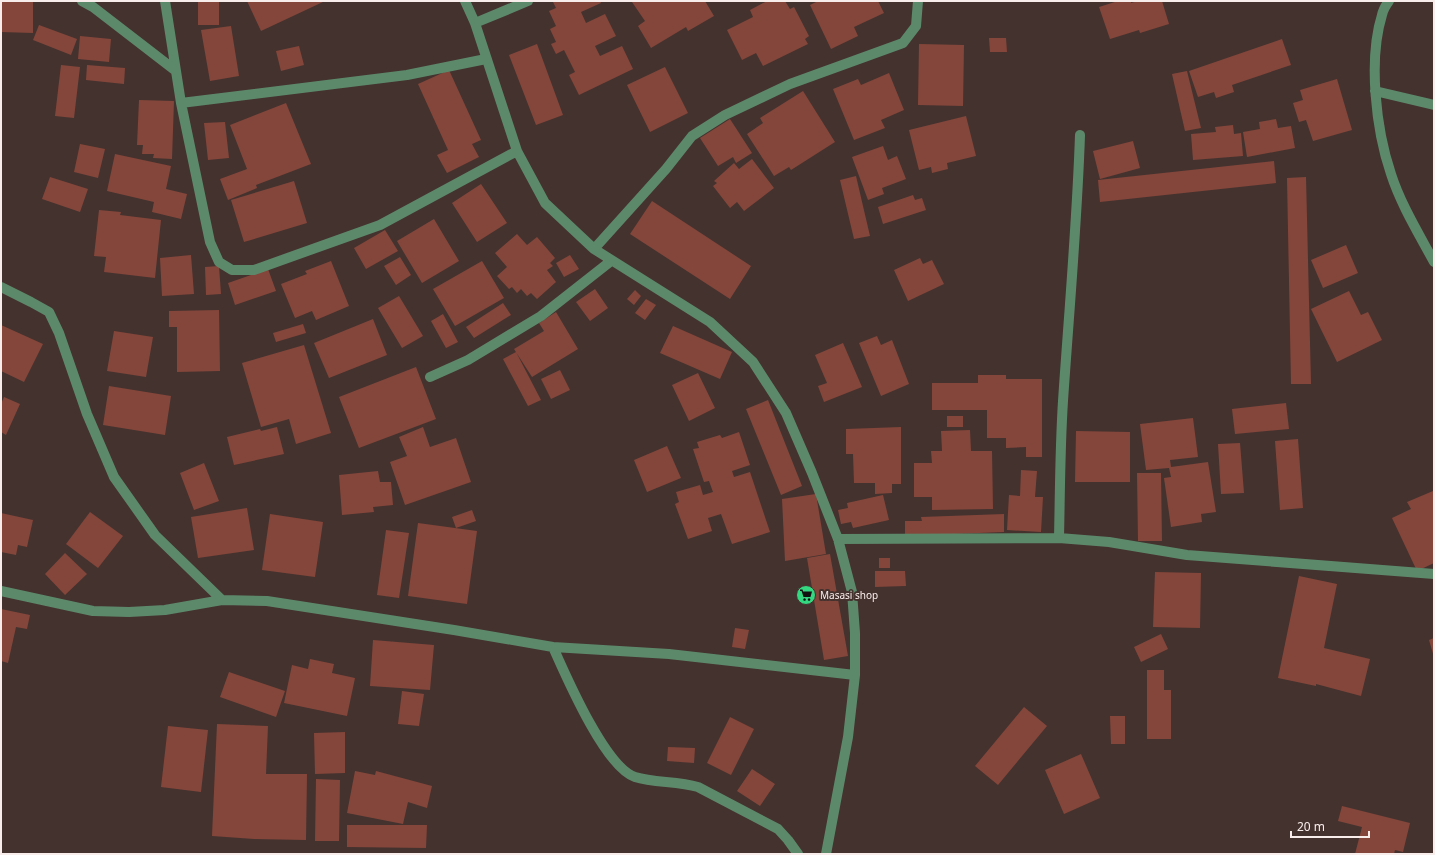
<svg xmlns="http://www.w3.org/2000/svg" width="1435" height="855" viewBox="0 0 1435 855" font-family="'Noto Sans',sans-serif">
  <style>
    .building { fill: #84463a }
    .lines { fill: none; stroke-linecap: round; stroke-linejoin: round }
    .minor { stroke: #5d896b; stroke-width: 10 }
    .labels { text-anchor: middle; stroke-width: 4; stroke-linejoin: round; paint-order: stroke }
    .poi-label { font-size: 10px; fill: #f9edeb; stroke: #44322f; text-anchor: start }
  </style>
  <rect width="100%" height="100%" fill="#44322f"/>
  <path class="building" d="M1,1H33V33L1,32Z
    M198,1H219V25H198Z
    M247,1H325L261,31Z
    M555,1H600L601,3L581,12L586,23L605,14L616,36L595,46L600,56L622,46L633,69L579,95L569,75L575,72L564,50L556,54L551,44L556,42L550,29L556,26L549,11L556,8L553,2Z
    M635,1H705L714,16L688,31L686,27L651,48L638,26L645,21L632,2Z
    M767,1H785L790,9L794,7L809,36L805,39L808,44L763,66L756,53L742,60L727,30L753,17L750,10Z
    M818,1H878L884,13L854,27L858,36L831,49L810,5Z
    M1118,1H1131V3L1138,1H1162L1169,24L1140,33L1139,30L1110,39L1099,7Z
    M39,25L77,39L71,55L33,40Z
    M231,26L239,76L210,81L201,30Z
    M80,36L111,39L109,62L78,59Z
    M989,38H1006L1007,52H990Z
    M1282,39L1291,65L1232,85L1234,92L1216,98L1214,92L1198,97L1189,71Z
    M537,44L563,115L536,125L509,55Z
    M919,44L964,45L963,106L918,105Z
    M299,46L304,65L281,71L276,51Z
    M61,65L80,67L74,118L55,116Z
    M87,65L125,68L124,84L86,80Z
    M665,67L688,113L650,132L627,85Z
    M449,70L481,140L472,144L479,157L447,173L437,155L448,150L418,84Z
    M1187,71L1201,128L1185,131L1172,74Z
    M889,73L904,110L881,120L885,128L854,140L833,89L858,79L861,85Z
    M1337,79L1352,130L1313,141L1306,120L1299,122L1293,103L1303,100L1300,90Z
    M803,91L835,142L791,170L789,167L774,176L747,134L763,123L760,118Z
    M139,100L174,101L172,159L153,158L154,154H142L143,145H137Z
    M286,103L311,164L256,185L257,188L228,200L220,179L247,169L230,125Z
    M966,116L976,156L947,163L948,169L932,173L931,167L919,170L909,130Z
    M730,119L752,153L736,163L733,157L718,166L700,138Z
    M1276,119L1278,128L1291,126L1295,148L1247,157L1243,132L1260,129L1259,122Z
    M225,122L229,158L208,160L204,123Z
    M1233,125L1234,134L1241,133L1243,156L1193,160L1191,134L1216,132L1215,127Z
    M1133,141L1140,168L1100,179L1093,151Z
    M80,144L105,149L98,178L74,172Z
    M883,146L888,160L897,156L906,179L882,188L884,194L868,200L852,157Z
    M115,154L171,166L166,189L187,194L181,219L152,212L154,202L107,191Z
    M752,159L774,188L744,211L737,202L730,208L713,186L717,183L714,181L734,163L739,169Z
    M1274,161L1276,183L1100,202L1098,180Z
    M856,176L870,236L854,239L840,180Z
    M50,177L88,189L80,212L42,199Z
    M1306,177L1311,384H1291L1287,178Z
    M294,181L307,223L244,242L231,200Z
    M481,184L507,223L477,242L452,203Z
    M913,195L915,200L922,198L926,210L883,224L878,207Z
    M652,201L751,266L730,299L630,234Z
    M99,210L121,212L120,215L161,220L155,278L104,272L106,257L94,256Z
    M434,219L459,261L422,283L397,241Z
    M385,230L398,251L366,269L354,248Z
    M517,234L527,245L537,237L555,258L550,263L553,266L547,270L556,282L537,299L531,293L527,296L521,289L517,293L512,287L509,289L497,276L507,267L495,253Z
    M1346,245L1358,273L1323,288L1311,260Z
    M191,255L194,294L162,296L160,258Z
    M570,255L579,269L564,277L556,263Z
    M400,257L411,275L396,285L384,266Z
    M920,258L923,264L932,260L944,284L908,301L894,270Z
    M331,261L349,306L316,320L312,311L295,318L281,284L307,274L305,271Z
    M482,261L504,298L455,326L433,289Z
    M219,266L221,294L206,295L205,267Z
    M268,269L276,291L235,305L228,283Z
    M595,289L608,308L590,321L576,302Z
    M635,290L641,296L634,305L627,299Z
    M1349,291L1361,315L1368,312L1382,340L1337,362L1311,309Z
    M399,296L423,336L402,348L378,308Z
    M646,299L656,305L645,320L635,313Z
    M503,303L511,315L474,338L466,327Z
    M219,310L220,371L177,372V327H169V311Z
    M556,312L578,349L532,377L514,349L544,331L539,323Z
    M443,314L458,342L446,348L431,321Z
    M373,319L387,355L329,378L314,343Z
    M303,324L306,333L276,342L273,333Z
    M1,325L43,344L24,382L1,371Z
    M673,326L732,352L720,379L660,353Z
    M114,331L153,337L146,377L107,371Z
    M877,336L881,345L892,340L909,384L881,396L859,343Z
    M843,343L862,387L824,402L818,386L827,383L815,355Z
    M304,345L331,433L296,444L289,419L261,427L242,363Z
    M516,352L541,400L528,406L503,359Z
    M416,367L436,419L359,448L339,397Z
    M560,370L570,390L551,399L541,379Z
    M698,373L715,408L689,421L672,385Z
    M978,375H1006V379H1042V457H1026V447L1006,448V438H987V410H932V383H978Z
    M109,386L171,396L165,435L103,425Z
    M4,397L20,404L6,435L1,432V404Z
    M768,400L802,486L781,495L746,409Z
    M1286,403L1289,429L1235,434L1232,409Z
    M947,416H963V427H947Z
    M1193,418L1198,457L1170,460L1171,467L1208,462L1216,512L1201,514L1202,522L1171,527L1164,478L1171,477L1169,468L1146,470L1140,424Z
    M277,427L284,454L234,465L227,437L260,429L261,431Z
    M423,427L430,447L456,438L471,482L405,505L390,462L407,456L399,437Z
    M901,427V484H892V493L875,494V483H854L853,454H846V429Z
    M970,430L971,451H992L993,509L932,510V497H914V463H932L931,451H942L941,431Z
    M1076,431L1130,432V482H1075Z
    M739,432L750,465L732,471L734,477L750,472L770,532L732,544L721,514L708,518L712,531L688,539L675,504L679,502L676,492L700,485L703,495L713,492L709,481L704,482L693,449L699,448L697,442L720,435L722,438Z
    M1298,439L1303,508L1280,510L1275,441Z
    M1240,443L1244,493L1221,494L1218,444Z
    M667,446L681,478L647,492L634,460Z
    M204,463L219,501L194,510L180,473Z
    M1021,470L1037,471L1035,497H1043L1041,532L1007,530L1009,495L1020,496Z
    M378,471L380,482H391L393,505L373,507L374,512L342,515L339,475Z
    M1137,473H1161L1162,541H1138Z
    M1433,491L1434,494V563L1417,571L1392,518L1411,509L1407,502Z
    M816,494L826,554L785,561L782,499Z
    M883,495L889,520L853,528L851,522L841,524L838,510L848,508L847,503Z
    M247,508L254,550L198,558L191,517Z
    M472,510L476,521L456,528L452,517Z
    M90,512L123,536L98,568L66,544Z
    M1,513L33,520L27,547L18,545L16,555L1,552Z
    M270,514L323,522L315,577L262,570Z
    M1004,514V532L905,536V521H922L921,517Z
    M418,523L477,531L467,604L408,596Z
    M386,530L409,533L399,598L377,595Z
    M65,553L87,574L65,595L45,574Z
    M830,554L848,656L824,660L807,558Z
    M879,558H890V568H879Z
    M875,571H905L906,586L875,587Z
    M1155,572L1201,573L1200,628L1153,627Z
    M1299,576L1337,584L1324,648L1370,659L1361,696L1316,684V686L1278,678Z
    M1,609L30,615L27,629L16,627L8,663L1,661Z
    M735,628L749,630L745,649L732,647Z
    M1161,634L1168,649L1141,662L1134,647Z
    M1434,638V657L1429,640Z
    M373,640L434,645L430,690L370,686Z
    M310,659L334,664L332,673L355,678L347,716L284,703L292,665L308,669Z
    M1147,670H1164V690H1171V739H1147Z
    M229,672L285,691L276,717L220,697Z
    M402,691L424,694L419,726L398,724Z
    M1024,707L1047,726L998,785L975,766Z
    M1110,716H1125V744H1111Z
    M730,717L754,729L731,775L707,763Z
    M217,724L268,726L266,774H307L306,840L254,839L212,836Z
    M168,726L208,730L201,792L161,787Z
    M345,732V773L315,774L314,733Z
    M668,747L695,748L694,763L667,761Z
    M1081,754L1100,798L1064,814L1045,770Z
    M752,769L775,784L760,806L737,791Z
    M355,771L375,775L376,771L432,786L427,808L408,802L403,824L347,813Z
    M316,779L340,780L339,841H315Z
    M1342,806L1410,823L1403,852L1395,850L1394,854H1355L1362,827L1338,821Z
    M347,825H427L426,848L347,847Z"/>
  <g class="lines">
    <path class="minor" d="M82,1L93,7L176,71
      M165,1L181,103L210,242L219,262L232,270H254L380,225L517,151
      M465,1L475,23L517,151L545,203L594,249L710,322L753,362L786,413L812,473L838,539L852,592L855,633V675L848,737L826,854
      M1389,1C1386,5 1383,10 1382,15C1368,60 1376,130 1391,174C1401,205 1419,234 1434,262
      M475,23L528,1
      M1375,91L1434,105
      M181,103L407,75L486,59
      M594,249L666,169L692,136L725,115L790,84L903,43L916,26L918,1
      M1,287L31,302L49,312L59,333L87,414L114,477L155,535L222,600
      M430,377L468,360L541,316L611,261
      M1059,538C1060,493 1060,447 1063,401C1069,312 1077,224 1080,135
      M838,539L1059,538L1109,542L1187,555L1434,574
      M1,591L93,611L129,612L165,610L222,600L267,601L454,630L553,647L669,654L855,675
      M553,647C566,676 605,767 635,777C654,783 677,781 698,787L778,829L788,840L798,854"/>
  </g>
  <defs>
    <g id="supermarket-disc" transform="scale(1)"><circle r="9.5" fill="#34d881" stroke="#44322f"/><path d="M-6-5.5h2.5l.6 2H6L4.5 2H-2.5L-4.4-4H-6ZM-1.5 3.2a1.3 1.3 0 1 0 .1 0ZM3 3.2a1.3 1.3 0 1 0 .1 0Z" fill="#111"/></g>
  </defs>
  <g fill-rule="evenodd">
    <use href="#supermarket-disc" x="806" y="595"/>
  </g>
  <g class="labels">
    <g class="poi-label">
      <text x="820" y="599">Masasi shop</text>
    </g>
  </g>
  <rect width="1435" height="855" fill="none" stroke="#f9edeb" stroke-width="4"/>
  <path d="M1291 831v6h78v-6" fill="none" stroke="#f9edeb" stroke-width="2"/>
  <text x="1297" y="831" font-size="12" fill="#f9edeb" stroke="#44322f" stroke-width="3" paint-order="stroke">20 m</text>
</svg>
